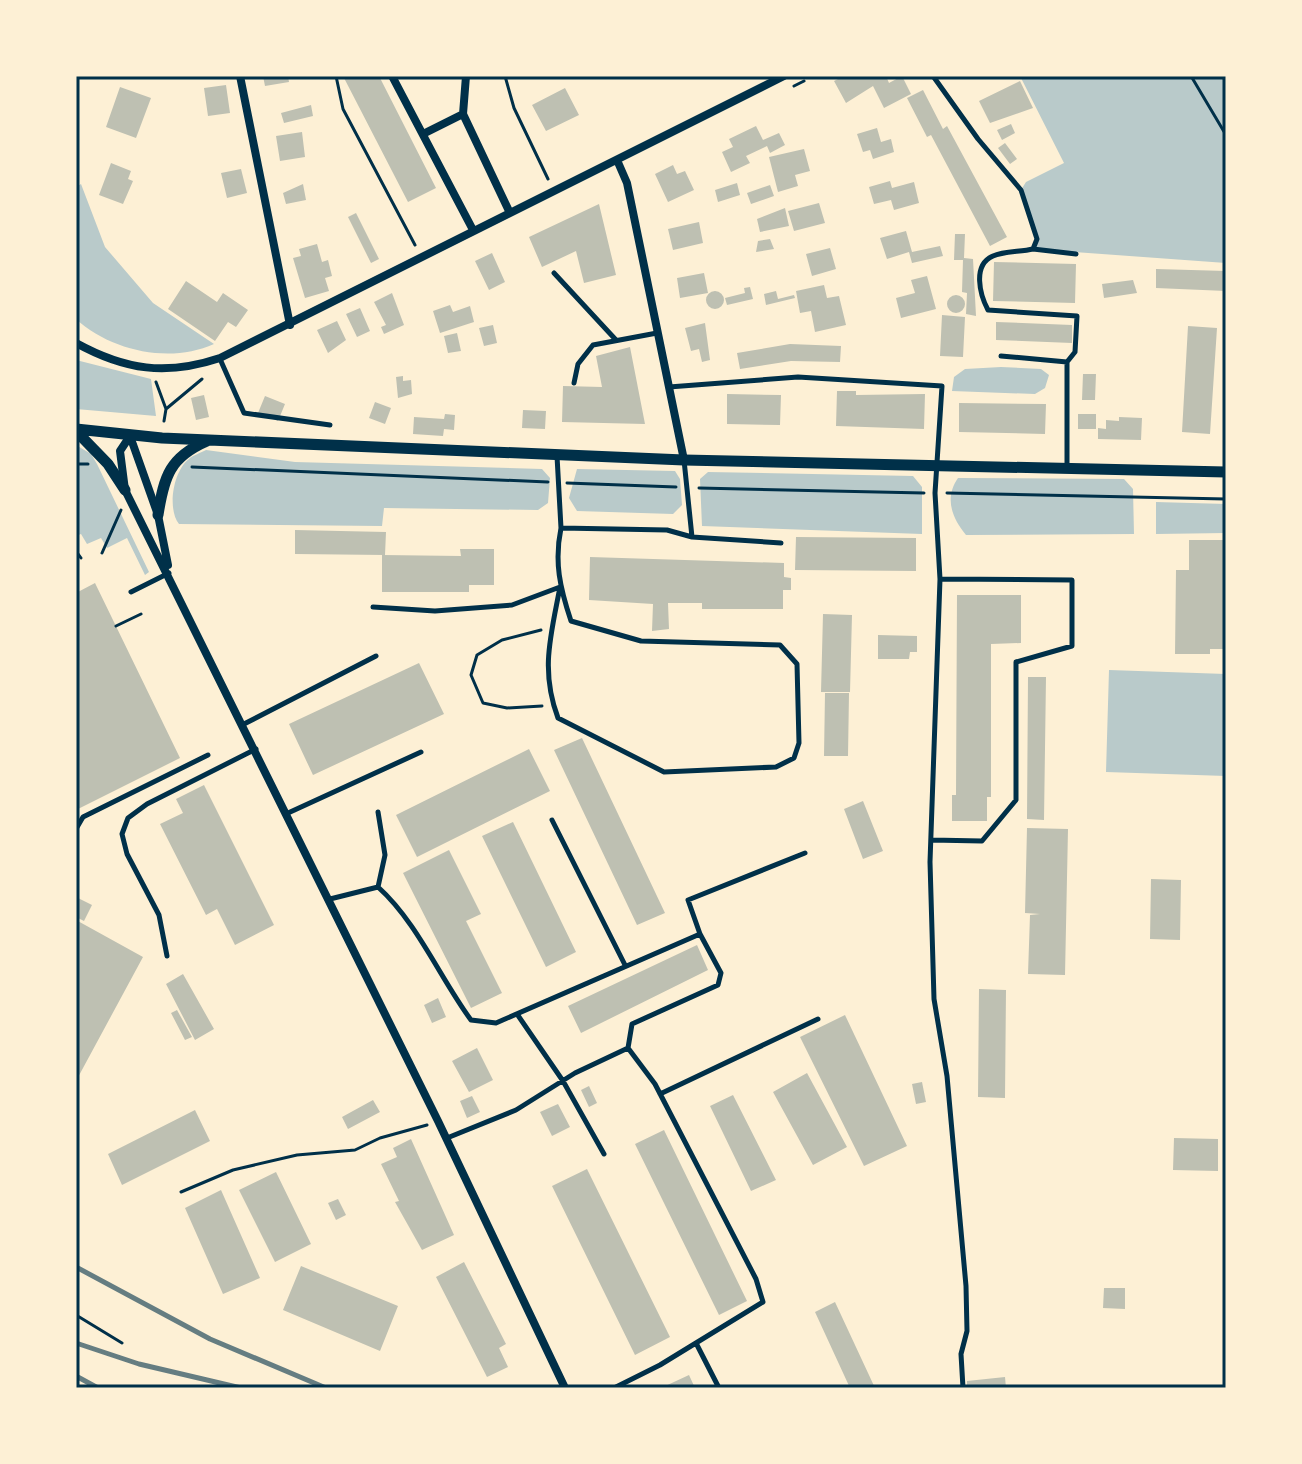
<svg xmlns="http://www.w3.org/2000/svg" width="1302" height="1464" viewBox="0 0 1302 1464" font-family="Helvetica,sans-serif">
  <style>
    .green { fill: #b9caca }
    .building { fill: #bec0b2 }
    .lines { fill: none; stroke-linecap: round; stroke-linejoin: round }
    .path { stroke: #003049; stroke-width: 3 }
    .service { stroke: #003049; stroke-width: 5 }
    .minor { stroke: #003049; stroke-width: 8 }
    .tertiary { stroke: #003049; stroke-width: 11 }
    .rail { stroke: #657d81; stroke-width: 5 }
    .neatline { fill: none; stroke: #003049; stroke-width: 3 }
  </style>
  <rect width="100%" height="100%" fill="#fdf0d5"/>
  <path class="green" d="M1020,76H1226V263L1033,249L1037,239L1021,190L1026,182L1064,163Z
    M81,184L105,247L153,303L214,344C170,364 111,351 76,319V187Z
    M76,360L151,379L156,416L76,409Z
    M1001,367L1041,369L1049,375L1045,388L1035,394L952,391L954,377L965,369Z
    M76,445L91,454L97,464L149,572L145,575L127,538L107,548L101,538L87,544L81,534L76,536Z
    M206,450L295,462L542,469L550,478L548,503L538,510L384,508L382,526L179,524C167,509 173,471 189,459C193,455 201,453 206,450Z
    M577,469L675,471L680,479L682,505L673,514L577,511L569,498Z
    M708,472L913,476L922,487V534L702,526L700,479Z
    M958,478L1124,479L1133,489L1134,534L966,535C952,518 944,498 958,478Z
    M1156,502L1226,504V533L1156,534Z
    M1109,670L1226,674V776L1106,772Z"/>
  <path class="building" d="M263,76H288L289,82L265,86Z
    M343,76H379L436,188L408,202Z
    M844,76H886L889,83L902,76L911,94L884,108L873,86L846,103L834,81Z
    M1020,81L1033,108L990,123L979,101Z
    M226,85L230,113L208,116L204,88Z
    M120,87L151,98L136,138L106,127Z
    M565,88L579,115L546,131L532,105Z
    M923,90L943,129L947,126L1007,237L990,246L931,135L927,137L907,98Z
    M311,105L313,116L284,123L281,113Z
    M1011,124L1015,133L1002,140L997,130Z
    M756,126L763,140L779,133L785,145L770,153L767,146L746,156L750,163L731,172L722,152L733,147L729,139Z
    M877,128L881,142L891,139L894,152L873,159L870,150L863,152L857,134Z
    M302,132L305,157L280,161L276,136Z
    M1005,143L1017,159L1010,164L998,148Z
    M804,149L810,171L795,175L798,186L778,192L769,157Z
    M111,163L131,171L128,179L133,181L123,204L99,195Z
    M673,165L677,174L685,171L694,190L668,202L655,174Z
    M241,169L247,193L227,198L221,173Z
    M890,181L892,188L914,182L919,203L894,210L891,200L874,204L869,187Z
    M737,183L740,195L718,202L715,190Z
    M303,184L306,200L286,204L283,193Z
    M770,185L774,196L751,204L747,193Z
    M819,203L825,223L794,231L788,211Z
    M599,204L616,275L584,283L576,251L542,267L529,237Z
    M785,208L789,226L760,232L757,219Z
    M356,213L379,259L371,263L348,217Z
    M699,222L703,243L673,250L668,229Z
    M906,231L912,252L940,246L943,256L912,263L909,252L887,259L880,238Z
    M955,234H965L964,258L973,259L976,316L966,314L967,293L962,292L963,260H954Z
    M770,239L774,249L756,252L758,241Z
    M317,244L322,262L328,260L332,276L325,278L329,291L305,298L293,258L301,256L299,249Z
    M830,248L836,269L812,276L806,254Z
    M492,253L505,282L489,290L475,261Z
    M994,262L1076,264L1075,303L993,301Z
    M1156,269L1226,271V291L1156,288Z
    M704,273L708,293L680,298L677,278Z
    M927,276L936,309L901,318L896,298L915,293L911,280Z
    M1133,280L1137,293L1104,298L1102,284Z
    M186,281L217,302L223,293L248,310L236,327L228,322L215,341L168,309Z
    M824,285L827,298L839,296L846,325L815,332L811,311L800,313L796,291Z
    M750,287L753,299L727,305L725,298L745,293L744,288Z
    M776,291L778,299L794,295L795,298L766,305L764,294Z
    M706 300a9 9 0 1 1 18 0a9 9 0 1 1-18 0Z
    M392,293L404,325L384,334L381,327L386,325L374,302Z
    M947 304a9 9 0 1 1 18 0a9 9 0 1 1-18 0Z
    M450,305L453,312L470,306L474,322L440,333L433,311Z
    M360,308L370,331L357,337L346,314Z
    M942,315L965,317L963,357L940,356Z
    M337,321L346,340L328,353L317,330Z
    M996,322L1072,325V343L996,340Z
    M705,323L710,360L702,362L699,349L691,351L685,328Z
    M493,325L497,343L484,346L479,328Z
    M1188,326L1217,328L1210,434L1182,432Z
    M457,333L461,351L448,353L444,336Z
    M790,344L841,346L840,362L791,361L740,369L737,353Z
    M630,347L645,424L562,422L563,386L602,387L596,356Z
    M1083,374H1096L1095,400H1082Z
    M403,376V381L411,380L412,394L398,398L396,377Z
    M837,391H856V395L925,394L924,429L836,426Z
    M727,394L781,395L780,425L727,424Z
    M204,395L209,417L196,420L191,398Z
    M265,396L285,404L278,421L258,413Z
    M375,402L391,408L385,424L369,418Z
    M959,403L1046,404L1045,434L959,432Z
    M523,410L546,411L545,429L522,428Z
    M445,414L455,415L454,430L444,429L443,436L413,434L414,417L444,419Z
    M1078,414H1096V429H1078Z
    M1119,417L1142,418L1141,440L1098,439V428L1106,429V420L1119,421Z
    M295,530L386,532L385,555L295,554Z
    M796,537L916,538V571L795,570Z
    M1189,540H1226V649H1210V654H1175L1176,570H1189Z
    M460,549H494V585H469V592H382V555L461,556Z
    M590,557L784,563V577L791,578V590H783V609H702V603H668L669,629L652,631L653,604L589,600Z
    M95,583L180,758L76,810V593Z
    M957,595H1021V643L991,644V797H987V821H952V795H956Z
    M823,614L852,615L850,692H821Z
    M878,635L917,636V652H910L909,659H878Z
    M419,663L444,714L313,775L289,724Z
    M1028,677H1046L1044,820L1027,819Z
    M825,693H849L848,756H824Z
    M582,738L665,913L637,925L554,750Z
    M529,749L550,791L417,857L396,815Z
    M204,785L274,925L235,945L217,909L206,915L160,824L183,813L176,799Z
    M863,801L883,851L863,859L844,809Z
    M513,822L576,952L546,967L482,836Z
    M1027,828L1068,829L1065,975L1028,974L1030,915L1040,914L1025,913Z
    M449,850L481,914L466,921L502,993L471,1008L403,873Z
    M1151,879L1181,880L1180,940L1150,939Z
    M76,897L92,905L84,921L76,917Z
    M76,920L143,957L76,1081Z
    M697,945L708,970L581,1033L568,1006Z
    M183,974L214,1029L195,1040L166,984Z
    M979,989L1006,990L1005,1098L978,1097Z
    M438,998L446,1017L432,1023L424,1005Z
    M177,1010L192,1037L185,1040L171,1013Z
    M845,1015L907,1146L864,1166L800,1037Z
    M477,1048L493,1080L469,1092L452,1061Z
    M807,1073L847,1147L813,1165L773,1092Z
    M922,1082L926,1102L916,1104L912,1084Z
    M589,1086L597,1103L589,1107L581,1090Z
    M733,1095L776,1180L751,1191L710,1106Z
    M472,1096L480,1112L467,1118L460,1101Z
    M373,1100L380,1112L348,1129L342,1117Z
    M558,1104L570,1127L552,1136L540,1112Z
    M195,1110L210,1141L122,1185L108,1154Z
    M664,1130L747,1301L719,1315L635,1144Z
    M1174,1138L1218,1139V1171L1173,1170Z
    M411,1139L454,1235L422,1250L395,1202L399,1201L381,1164L397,1157L393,1148Z
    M587,1169L670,1337L635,1355L552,1186Z
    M276,1172L311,1244L275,1262L239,1190Z
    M221,1190L260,1278L223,1294L185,1208Z
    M338,1199L346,1215L336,1220L328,1203Z
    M464,1262L506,1344L499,1348L508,1367L487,1377L436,1277Z
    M301,1266L398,1306L380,1351L283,1310Z
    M1104,1288H1125V1309L1103,1308Z
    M835,1302L875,1388H850L815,1312Z
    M689,1375L695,1388H661Z
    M1005,1377L1006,1388H967V1381Z"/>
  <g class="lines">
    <path class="path" d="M336,76L343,109L415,245
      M505,76L514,108L548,179
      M1191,76L1226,135
      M1223,76L1226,83
      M794,86L804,81
      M156,382L166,409L202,379
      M164,421L166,409
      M76,464H88
      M192,467L548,482
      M567,483L676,487
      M699,488L924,493
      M947,493L1226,499
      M76,551L81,558
      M102,553L121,510
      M116,626L141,614
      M541,630L502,640L477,655L471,675L483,703L507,708L542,706
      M181,1192L233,1170L297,1155L355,1150L380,1138L427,1125
      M76,1315L122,1343"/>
    <path class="service" d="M933,76L978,139L1021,190L1037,239L1033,249C1021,252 1004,251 993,256C972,265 980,295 988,310L1077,316L1075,352L1067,362V466
      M1033,249L1076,254
      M554,273L616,340
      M1001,356L1067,362
      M220,359L244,413L330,425
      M574,383L578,364L593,345L657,333
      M669,387L798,377L942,386L935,493L940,579L930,862L934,999L947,1076L966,1286L967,1331L961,1354L963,1388
      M557,456L561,528L667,530L692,537L781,543
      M684,460L692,537
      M560,587C551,635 540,670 558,718L664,772L776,767L794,758L799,743L797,664L780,645L641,641L571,621C560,588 554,562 561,528
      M131,592L169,573
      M373,607L435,611L512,605L560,587
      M244,724L376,656
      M378,812L385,855L378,887
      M288,813L421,752
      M552,820L625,965
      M76,829L83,817L208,755
      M931,840L982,841L1016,800V662L1072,646V580L940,579
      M330,899L378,887C417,922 440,978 471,1020L496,1023L700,934L721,973L718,985L632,1024L628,1048
      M700,934L688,900L805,853
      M167,956L159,915L127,854L122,834L128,818L147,804L256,749
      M517,1014L563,1081L604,1154
      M660,1094L818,1019
      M447,1138L516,1110L575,1073L628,1048L655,1084L756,1279L763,1302L660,1365L614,1388
      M696,1343L719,1388"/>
    <path class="minor" d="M240,76L290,325
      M392,76L473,230
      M466,76L463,114L509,211
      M423,134L463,114
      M617,160L627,183L684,460
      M76,343C125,370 166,376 220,358L784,76
      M130,436L120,451L125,490L438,1121L565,1388
      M130,436L158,515L168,565"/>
    <path class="tertiary" d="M76,429L162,438L684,460L1226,472
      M76,431L108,464L125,490
      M158,515C164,476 170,457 207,441"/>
    <path class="rail" d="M76,1267L210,1339L326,1388
      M76,1343L139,1364L241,1388
      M76,1376L98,1388"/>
  </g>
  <rect width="1302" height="1464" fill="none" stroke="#fdf0d5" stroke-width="156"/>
  <rect x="78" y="78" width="1146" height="1308" class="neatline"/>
</svg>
